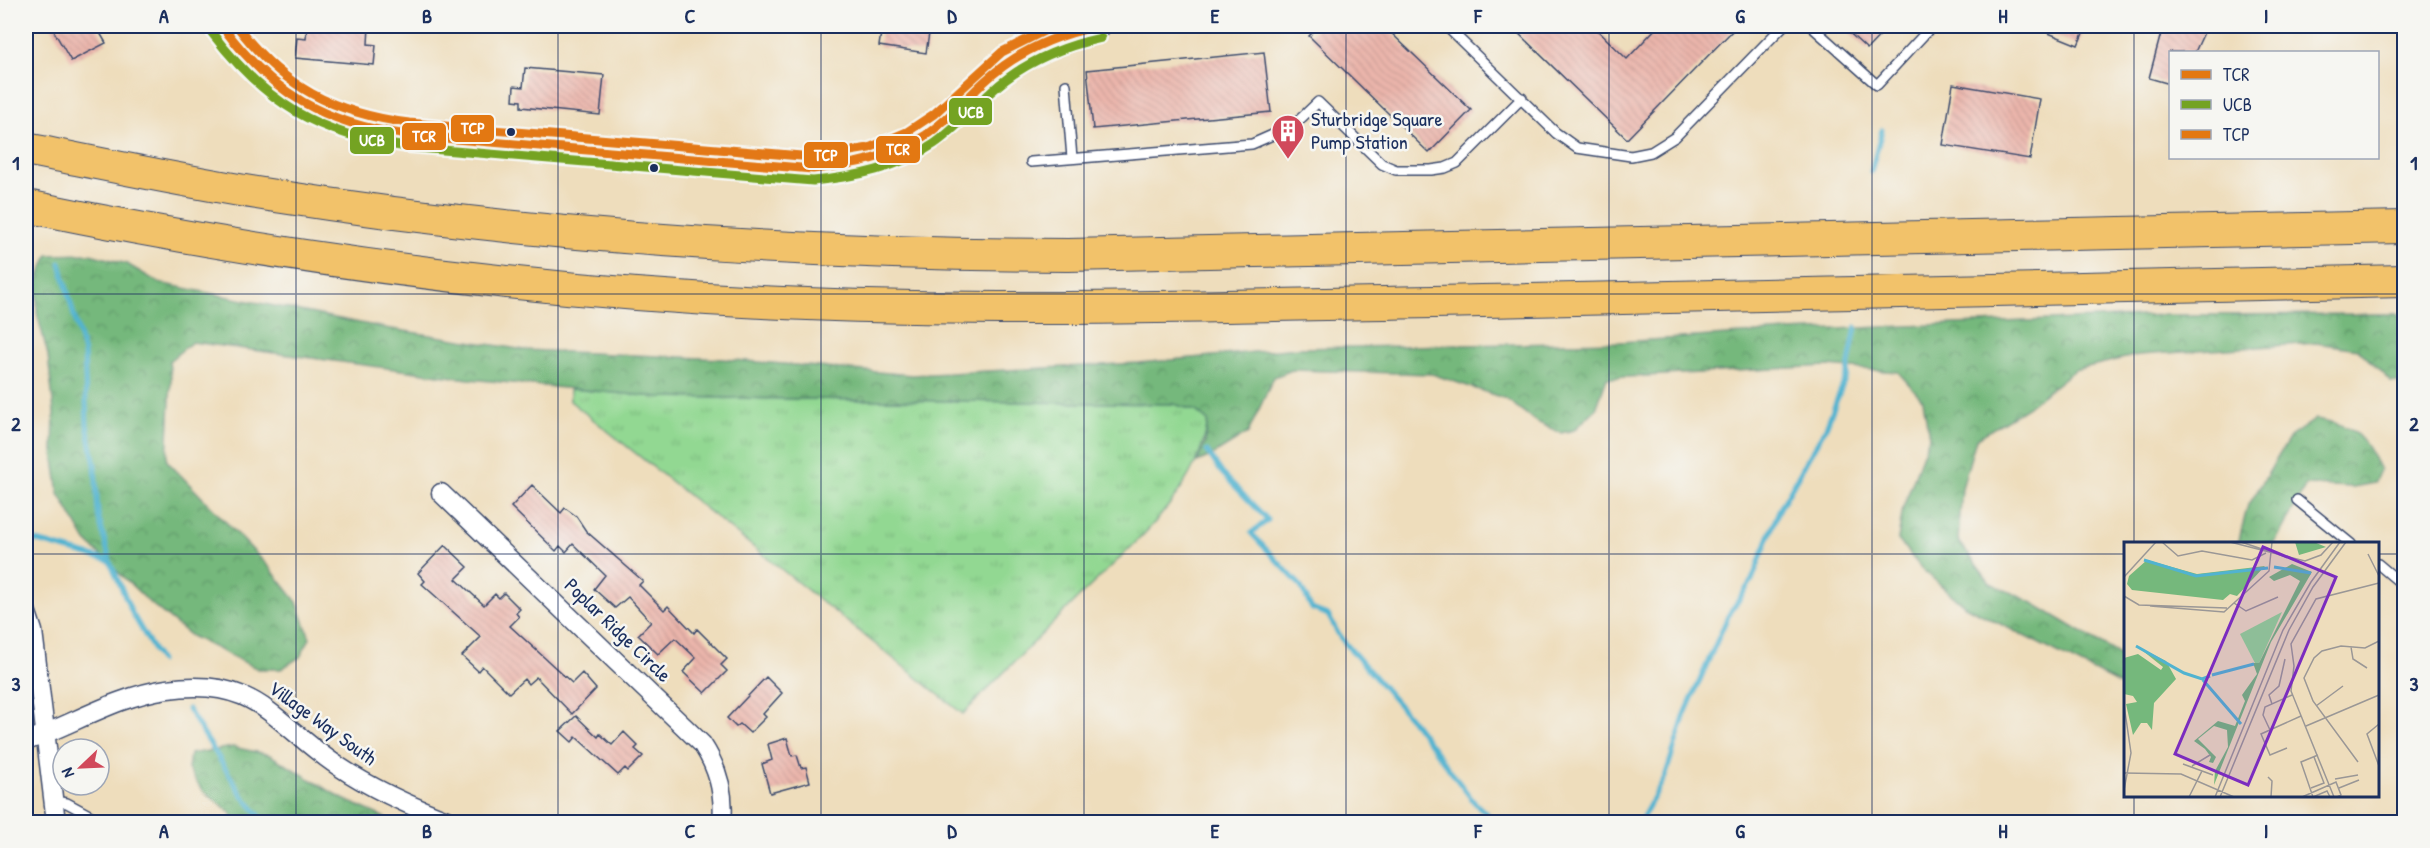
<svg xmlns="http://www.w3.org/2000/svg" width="2430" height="848" viewBox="0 0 2430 848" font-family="'Patrick Hand',sans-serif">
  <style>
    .grass { fill: url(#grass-tufts); stroke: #568478; stroke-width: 1.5 }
    .forest { fill: url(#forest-crowns); stroke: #48746d; stroke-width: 1.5 }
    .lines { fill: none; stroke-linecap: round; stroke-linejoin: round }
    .stream { stroke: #51b3d0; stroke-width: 5 }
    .building { fill: url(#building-back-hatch) }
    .service-casing { stroke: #3b496c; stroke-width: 12 }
    .minor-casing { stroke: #3b496c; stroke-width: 21 }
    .secondary-casing { stroke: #3b496c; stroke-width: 27 }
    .motorway-casing { stroke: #3b496c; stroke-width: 34 }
    .service { stroke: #fff; stroke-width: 9 }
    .minor { stroke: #fff; stroke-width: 18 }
    .secondary { stroke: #fae7c3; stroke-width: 24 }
    .motorway { stroke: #f2c26a; stroke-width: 32 }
    .bus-1-casing { stroke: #f6f6f2; stroke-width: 14 }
    .bus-2-casing { stroke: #f6f6f2; stroke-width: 14 }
    .bus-3-casing { stroke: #f6f6f2; stroke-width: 14 }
    .bus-1 { stroke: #e37812; stroke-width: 9 }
    .bus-2 { stroke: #74a322; stroke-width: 9 }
    .bus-3 { stroke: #e37812; stroke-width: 9 }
    .grid { fill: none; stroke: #1b2f5e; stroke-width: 1.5; stroke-opacity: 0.55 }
    .bus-dot { fill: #1b2f5e; stroke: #f6f6f2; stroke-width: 2 }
    .labels { text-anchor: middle; stroke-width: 5; stroke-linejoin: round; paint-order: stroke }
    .poi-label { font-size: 20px; fill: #1b2f5e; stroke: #f6f6f2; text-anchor: start }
    .street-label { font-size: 20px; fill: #1b2f5e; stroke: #f6f6f2 }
    .inset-river { fill: none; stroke: #51b3d0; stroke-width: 3 }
    .inset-road { fill: none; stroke: #9a9796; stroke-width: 1.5 }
    .view { fill: #7b2cbf; fill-opacity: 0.15; stroke: #7b2cbf; stroke-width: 3 }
    .inset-edge { fill: none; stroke: #1b2f5e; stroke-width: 3 }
    .line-badge { stroke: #f6f6f2; stroke-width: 2 }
    .badge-label { font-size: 16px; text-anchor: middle; font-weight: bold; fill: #fff }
    .neatline { fill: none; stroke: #1b2f5e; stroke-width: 2 }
    .grid-label { font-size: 20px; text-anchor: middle; font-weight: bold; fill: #1b2f5e }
  </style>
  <defs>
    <pattern id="grass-tufts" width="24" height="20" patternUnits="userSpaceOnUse" patternTransform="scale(1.5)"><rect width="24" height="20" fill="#92d892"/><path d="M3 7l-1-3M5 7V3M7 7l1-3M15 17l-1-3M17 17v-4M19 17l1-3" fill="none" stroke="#7dba80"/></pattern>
    <pattern id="forest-crowns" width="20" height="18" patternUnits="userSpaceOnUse" patternTransform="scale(1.5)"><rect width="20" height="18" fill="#75b87c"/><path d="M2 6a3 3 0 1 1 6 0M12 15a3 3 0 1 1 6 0" fill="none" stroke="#5f9669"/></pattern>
    <pattern id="building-back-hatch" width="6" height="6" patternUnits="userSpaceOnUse" patternTransform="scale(1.5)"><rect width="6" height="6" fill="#ebb5ab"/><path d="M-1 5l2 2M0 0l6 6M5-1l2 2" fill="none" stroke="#c99c96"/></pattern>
  </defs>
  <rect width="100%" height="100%" fill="#f6f6f2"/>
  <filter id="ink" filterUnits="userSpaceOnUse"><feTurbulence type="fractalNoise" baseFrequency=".0167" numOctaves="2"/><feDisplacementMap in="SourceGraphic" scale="12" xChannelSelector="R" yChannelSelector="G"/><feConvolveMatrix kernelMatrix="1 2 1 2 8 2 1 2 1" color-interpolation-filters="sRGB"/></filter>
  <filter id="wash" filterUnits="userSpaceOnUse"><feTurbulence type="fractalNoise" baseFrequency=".008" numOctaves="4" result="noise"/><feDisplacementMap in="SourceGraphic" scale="24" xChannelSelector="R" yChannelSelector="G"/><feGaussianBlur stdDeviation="1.35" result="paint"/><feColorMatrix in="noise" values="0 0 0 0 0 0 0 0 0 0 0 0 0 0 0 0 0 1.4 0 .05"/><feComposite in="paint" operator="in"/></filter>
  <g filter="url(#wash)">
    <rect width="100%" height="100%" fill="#eeddbc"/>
    <path class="grass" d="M570,389L657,397L1174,404L1196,411L1208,421C1197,495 1129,548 1078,598C1040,636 1001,675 963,714L570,401Z"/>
    <path class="forest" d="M90,254L127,264L159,283L385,328L525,350L723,359L912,375L1139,363L1298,348L1620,342L1788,331L2167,315L2404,314V383L2391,382L2358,349L2316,343L2138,355L2074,370L2029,406L1976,439L1962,488L1958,540L1990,583L2031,602L2125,658V687L1965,606L1922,569L1898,540L1903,508L1929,437L1923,400L1898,372L1827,366L1607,378L1596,409L1574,430L1561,433L1537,422L1506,399L1432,374L1292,370L1274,377L1248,433L1211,456L1197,462L1205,443L1208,421L1196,411L1174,404L657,397L469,379L192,342L169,361L171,378L167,461L270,568L297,602L310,638L300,657L281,669H258L191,636L149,602L86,541L59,494L53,452L54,412L48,355L37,313V282L48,255Z
      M2316,419C2355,425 2363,436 2380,470L2374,483L2353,487L2306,485L2275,543L2238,544L2247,508L2290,437Z
      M233,747L270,755L343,799L394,822H237L229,811L202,790L188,769L190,754Z"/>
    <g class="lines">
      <path class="stream" d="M1871,172L1882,130
        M60,263L84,353L87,425L95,465L98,515L110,561L132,613L160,661
        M1207,451L1222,473L1268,520L1251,533L1300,585L1312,609L1328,615L1340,637L1411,719L1474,802L1488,815
        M26,538L110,561
        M188,709L242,795L265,822
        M1640,822L1665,777L1685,714L1728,616L1752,580L1779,510L1826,427L1847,374L1856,327"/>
    </g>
    <g id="blocks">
      <path class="building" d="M51,26H96L106,43L71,61Z
        M307,26H369L368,44L376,45L374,65L295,58L297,38L306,39Z
        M882,26L930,27L926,53L879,46Z
        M1319,26H1384L1471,110L1429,153L1309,36Z
        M1511,26H1593L1627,59L1658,26H1737L1627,139Z
        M1842,26H1889L1867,49Z
        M2031,26H2086L2078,45Z
        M2163,26H2207L2195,52H2170V84L2149,78Z
        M1264,52L1271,112L1093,129L1087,70Z
        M525,68L604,75L600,115L521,107V101L513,100L514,86L523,87Z
        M1953,84L2040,99L2030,159L1943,145Z
        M532,485L561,513L565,508L576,516L586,531L643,581L639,585L664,610L668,606L694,633L697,629L727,659L721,665L727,671L705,693L683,672L696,658L675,638L658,654L638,635L651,622L628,597L615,608L594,589L605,575L573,544L566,552L560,546L556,551L511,507Z
        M445,545L468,567L456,579L484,605L495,594L499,598L504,593L520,609L516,613L519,617L510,626L572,683L582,673L596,689L572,714L536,677L528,684L524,679L509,693L482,666L478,671L462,656L481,637L422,584L425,581L418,573Z
        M766,677L782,693L763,714L766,717L750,733L740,724L736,727L727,718Z
        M576,716L598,737L600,734L612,745L624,732L638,746L635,749L643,756L628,771L625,768L618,775L576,737L572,742L560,731Z
        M787,738L792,756L797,755L801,768L806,767L810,782L770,793L762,764L772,760L768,744Z"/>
    </g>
  </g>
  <g filter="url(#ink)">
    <use href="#blocks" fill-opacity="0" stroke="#3b496c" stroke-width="1.5"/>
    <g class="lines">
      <g class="service-casing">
        <path id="service" d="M1446,26L1556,133L1577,148L1631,156L1651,152L1675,137L1783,26
          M1811,26L1877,85L1932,26
          M1066,85L1072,158
          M1031,162L1252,144L1293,126L1318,102L1382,164L1396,170H1431L1445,168L1457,163L1522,98
          M2297,500L2351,544
          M2378,564L2404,586
          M53,801L67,803L102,822"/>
      </g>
      <g class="minor-casing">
        <path id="minor" d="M441,493L702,744C718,768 725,794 722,822
          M26,610L33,631L56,822
          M26,741C72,725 117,696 167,689C258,676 273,723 338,766C374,790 412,807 452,822"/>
      </g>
      <g class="secondary-casing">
        <path id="secondary" d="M222,26C249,63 280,95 323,114C375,138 440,136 497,141C602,152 707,163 813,169C853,166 892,158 926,135C948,121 965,100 984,82C1016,52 1055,34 1098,26"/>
      </g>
      <g class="motorway-casing">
        <path id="motorway" d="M26,149C107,165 187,182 269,195C533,237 800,254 1068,255L2404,227
          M26,206C291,261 562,296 834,305C1050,312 1265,305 1481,301C1789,295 2097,288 2404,281"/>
      </g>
      <use href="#service" class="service"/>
      <use href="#minor" class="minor"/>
      <use href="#secondary" class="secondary"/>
      <use href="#motorway" class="motorway"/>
      <g class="bus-1-casing">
        <path id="bus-1" d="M222,26C273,94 324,124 408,135L813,169C853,165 892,157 926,135C948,120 965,100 984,82C1016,52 1055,35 1098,26"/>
      </g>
      <g class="bus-2-casing">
        <path id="bus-2" d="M212,33C266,104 319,135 407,147L813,181C856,177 898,168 934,144C956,129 972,109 991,92C1022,63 1060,47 1101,38"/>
      </g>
      <g class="bus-3-casing">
        <path id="bus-3" d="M237,26C283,87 333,113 409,123L813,157L869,148L907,132L934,114L1002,52L1054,26"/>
      </g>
      <use href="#bus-1" class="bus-1"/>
      <use href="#bus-2" class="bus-2"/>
      <use href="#bus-3" class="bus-3"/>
    </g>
  </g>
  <path class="grid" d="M296,26V822M558,26V822M821,26V822M1084,26V822M1346,26V822M1609,26V822M1872,26V822M2134,26V544M26,294H2404M26,554H2126M2378,554H2404M2134,796V822"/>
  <defs>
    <g id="building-pin" transform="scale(1.725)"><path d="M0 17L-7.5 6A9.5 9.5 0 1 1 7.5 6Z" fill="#d1495b" stroke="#f6f6f2"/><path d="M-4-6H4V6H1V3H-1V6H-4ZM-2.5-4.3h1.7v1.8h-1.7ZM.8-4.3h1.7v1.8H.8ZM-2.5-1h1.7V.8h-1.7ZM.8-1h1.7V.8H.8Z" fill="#fff"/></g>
  </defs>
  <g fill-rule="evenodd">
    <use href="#building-pin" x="1288" y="131"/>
  </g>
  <g class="bus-dot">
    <circle cx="511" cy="132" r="5"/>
    <circle cx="654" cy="168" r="5"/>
  </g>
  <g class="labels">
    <g class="poi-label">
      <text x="1311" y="126">Sturbridge Square<tspan x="1311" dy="23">Pump Station</tspan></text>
    </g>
    <g class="street-label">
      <text transform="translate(618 630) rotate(44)" y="7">Poplar Ridge Circle</text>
      <text transform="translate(323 723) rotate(36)" y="7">Village Way South</text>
    </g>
  </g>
  <g transform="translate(2124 542)">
    <rect width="255" height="255" fill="#eeddbc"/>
    <path d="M158,70L135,121L132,123L116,92Z" fill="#92d892"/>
    <path d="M171,0H190L202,5L175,13ZM23,18L73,32L141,24L113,54L106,52L99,58L8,48L3,42L5,34ZM168,22L188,30L147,100L90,243L91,229L104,205L103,188L90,184L74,197L92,215L89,221L85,220L87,215L81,207L70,199L94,179L111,184L121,159L118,153L133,132L129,121H135L176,39L166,33L150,39L145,35ZM14,105L42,119L52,137L30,161L28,188L23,181H17L9,193L2,162L13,160L9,154L0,152V116L14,112L37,128L39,125Z" fill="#75b87c"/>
    <path class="inset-river" d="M20,18L72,34L144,26M150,25L187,31M12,104L60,131L78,137L86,134M88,133L130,122M79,138L117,182"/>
    <path class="inset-road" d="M38,0L54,14L78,9L128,18L142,11M106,0L181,19L197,13L209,0M117,0L162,15M244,12L255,34M0,35L32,0M0,54L15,63L103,66M110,61L122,69L154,55M26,64L100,70L145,29L148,0M227,105L229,117L243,126M148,162L145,153L155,144L161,117M0,163L7,211L0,248M192,164L219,144M255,182L243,192L255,224M182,184L255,153M146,188L139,173L141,165L168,153M163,206L146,213L137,192L177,174M194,213L177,220L189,255L203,249L206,255M234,220L189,159L180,136L190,116L198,109L217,104L241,106L255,99M59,222L78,229M68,224L86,213M0,231L57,232L110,255M144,235L148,239L147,255M211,237L234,233M187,246L200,241L190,215M215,246L235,238M65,255L78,229L89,233M91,255L159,88L187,40L216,0M96,255L165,88L189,45L222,0M178,255L212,240L217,253L213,255M210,255L167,149L170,124L167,102L192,57L255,41"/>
    <path class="view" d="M139,5L212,35L124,243L51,212Z"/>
    <rect width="255" height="255" class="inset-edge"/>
  </g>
  <g class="line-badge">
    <rect x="948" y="97" width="45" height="29" rx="6" fill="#74a322"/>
    <rect x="450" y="114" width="45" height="29" rx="6" fill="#e37812"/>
    <rect x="401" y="122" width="46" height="29" rx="6" fill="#e37812"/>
    <rect x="349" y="126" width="46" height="29" rx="6" fill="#74a322"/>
    <rect x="875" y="135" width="46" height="29" rx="6" fill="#e37812"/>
    <rect x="803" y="141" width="46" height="28" rx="6" fill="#e37812"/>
  </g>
  <g class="badge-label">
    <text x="971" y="118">UCB</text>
    <text x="473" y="134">TCP</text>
    <text x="424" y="142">TCR</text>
    <text x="372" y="146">UCB</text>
    <text x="898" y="155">TCR</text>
    <text x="826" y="161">TCP</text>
  </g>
  <rect width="2430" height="848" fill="none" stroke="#f6f6f2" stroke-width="66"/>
  <rect x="2169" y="51" width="210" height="108" fill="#f6f6f2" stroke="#9ea6b7" stroke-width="1.5"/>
  <rect x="2181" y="70" width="30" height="9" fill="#e37812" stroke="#9ea6b7" stroke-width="1.5"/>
  <text x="2223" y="81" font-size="18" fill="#1b2f5e">TCR</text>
  <rect x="2181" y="100" width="30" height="9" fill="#74a322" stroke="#9ea6b7" stroke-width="1.5"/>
  <text x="2223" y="111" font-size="18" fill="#1b2f5e">UCB</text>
  <rect x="2181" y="130" width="30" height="9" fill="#e37812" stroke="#9ea6b7" stroke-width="1.5"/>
  <text x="2223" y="141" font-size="18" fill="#1b2f5e">TCP</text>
  <g transform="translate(81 767) rotate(247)"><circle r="28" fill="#f6f6f2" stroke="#9ea6b7" stroke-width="1.5"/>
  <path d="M0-4.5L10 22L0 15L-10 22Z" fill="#d1495b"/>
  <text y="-9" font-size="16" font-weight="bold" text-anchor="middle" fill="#1b2f5e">N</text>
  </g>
  <rect x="33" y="33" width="2364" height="782" class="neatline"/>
  <g class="grid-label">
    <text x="164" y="23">A</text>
    <text x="427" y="23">B</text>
    <text x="690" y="23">C</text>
    <text x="952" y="23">D</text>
    <text x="1215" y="23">E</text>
    <text x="1478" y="23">F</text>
    <text x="1740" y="23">G</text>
    <text x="2003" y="23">H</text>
    <text x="2266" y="23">I</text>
    <text x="16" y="170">1</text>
    <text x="2414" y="170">1</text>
    <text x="16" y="431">2</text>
    <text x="2414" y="431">2</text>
    <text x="16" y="691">3</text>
    <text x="2414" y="691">3</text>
    <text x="164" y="838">A</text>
    <text x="427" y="838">B</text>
    <text x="690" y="838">C</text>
    <text x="952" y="838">D</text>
    <text x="1215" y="838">E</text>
    <text x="1478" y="838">F</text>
    <text x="1740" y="838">G</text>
    <text x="2003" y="838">H</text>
    <text x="2266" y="838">I</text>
  </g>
</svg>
